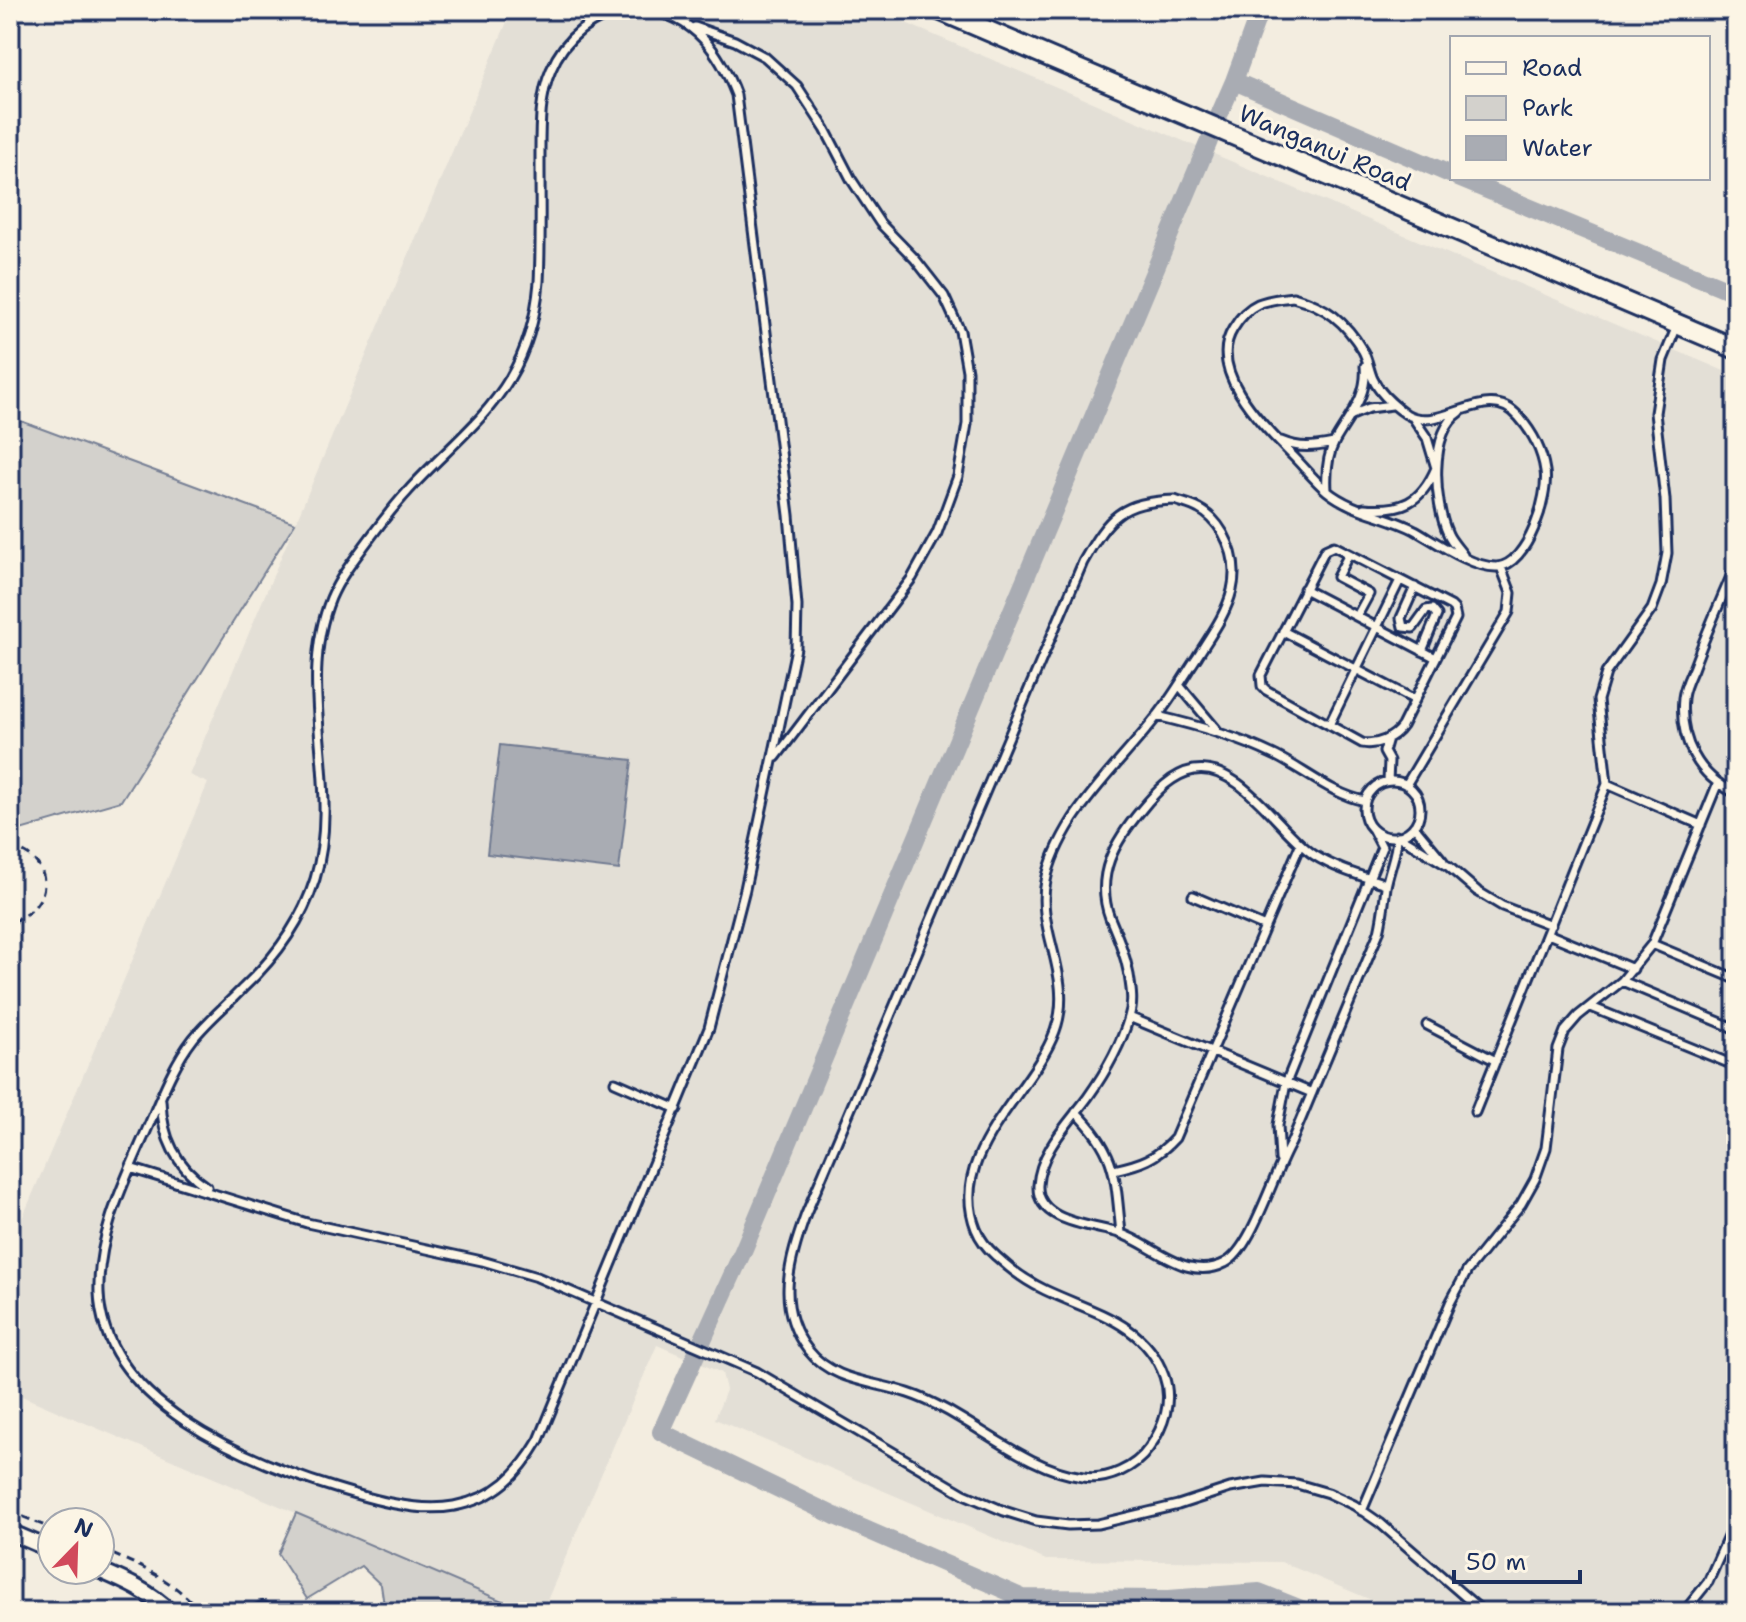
<svg xmlns="http://www.w3.org/2000/svg" width="1746" height="1622" viewBox="0 0 1746 1622" font-family="'Shantell Sans',sans-serif">
  <style>
    .built { fill: #e3dfd6 }
    .green { fill: #d3d1cc; stroke: #778095; stroke-width: 2 }
    .water { fill: #a9acb3; stroke: #707a91; stroke-width: 2 }
    .lines { fill: none; stroke-linecap: round; stroke-linejoin: round }
    .canal { stroke: #a9acb3; stroke-width: 18 }
    .lane-casing { stroke: #1b2f5e; stroke-width: 13 }
    .street-casing { stroke: #1b2f5e; stroke-width: 20 }
    .secondary-casing { stroke: #1b2f5e; stroke-width: 24 }
    .path { stroke: #1b2f5e; stroke-width: 3; stroke-dasharray: 8 6; stroke-linecap: butt }
    .lane { stroke: #fcf5e5; stroke-width: 7 }
    .street { stroke: #fcf5e5; stroke-width: 14 }
    .secondary { stroke: #fcf5e5; stroke-width: 18 }
    .labels { text-anchor: middle; stroke-width: 6; stroke-linejoin: round; paint-order: stroke }
    .street-label { font-size: 24px; fill: #1b2f5e; stroke: #fcf5e5 }
  </style>
  <rect width="100%" height="100%" fill="#f3ede0"/>
  <filter id="ink" filterUnits="userSpaceOnUse"><feTurbulence type="fractalNoise" baseFrequency=".0125" numOctaves="2"/><feDisplacementMap in="SourceGraphic" scale="16" xChannelSelector="R" yChannelSelector="G"/><feConvolveMatrix kernelMatrix="1 2 1 2 8 2 1 2 1" color-interpolation-filters="sRGB"/></filter>
  <g filter="url(#ink)">
    <path class="built" d="M512,10H875L1736,376L1734,1612H1400L1281,1562L1046,1560L715,1419L726,1390L722,1373L657,1345L542,1612H528L10,1391V1247L208,783L189,775Z"/>
    <path class="green" d="M10,417L295,523L121,801L10,833Z
      M296,1513L528,1612H385L381,1585L361,1566L307,1599L278,1554Z"/>
    <path class="water" d="M500,745L632,760L619,870L487,854Z"/>
    <g class="lines">
      <path class="canal" d="M1260,10L1234,81L1452,175
        M1220,113L1234,81
        M1209,141L743,1251L661,1432L835,1516L1023,1598L1169,1599L1259,1592L1309,1612
        M1458,178L1736,293"/>
      <g class="lane-casing">
        <path id="lane" d="M627,10C593,15 564,38 551,70C539,97 540,131 540,160C540,200 541,241 539,282C536,316 528,348 510,378C484,422 442,453 408,491C392,508 378,527 364,546C352,562 339,579 331,598C294,688 343,787 315,879C302,921 275,958 243,988C227,1005 208,1020 193,1039C175,1062 163,1092 151,1120C128,1174 97,1232 99,1293C103,1403 247,1461 335,1488C371,1499 417,1513 454,1506C496,1498 519,1474 539,1440L709,1028L745,889L796,648L797,606L789,515L736,95C720,53 695,16 646,10
          M695,27L735,41L765,57L797,86L825,129L851,179L880,223L915,259L944,296L960,331L967,371V424L958,476L937,533L912,578L776,757
          M1293,297C1326,306 1345,321 1363,351C1368,360 1369,370 1373,379C1380,394 1393,405 1406,414C1442,435 1487,379 1519,417C1533,433 1542,450 1545,471C1549,496 1528,565 1497,567C1473,568 1436,542 1415,530C1386,515 1353,512 1327,491C1315,481 1304,467 1293,456C1265,427 1206,372 1233,329C1249,302 1264,300 1293,297Z
          M1460,412C1428,433 1434,503 1448,534C1451,541 1458,548 1463,555
          M1352,415L1369,408L1392,405
          M1281,441C1300,449 1314,447 1334,443
          M1327,490C1326,474 1327,456 1335,441C1349,416 1368,397 1365,366
          M1175,500C1183,503 1192,505 1199,509C1209,514 1217,523 1223,533C1233,551 1237,569 1232,590C1226,615 1210,636 1197,657C1183,678 1170,701 1154,720C1128,753 1096,784 1073,819C1061,838 1050,859 1046,881C1035,930 1075,977 1055,1031C1032,1094 946,1153 976,1229C980,1239 988,1249 996,1256C1011,1270 1026,1281 1045,1290C1091,1312 1145,1322 1164,1376C1173,1401 1164,1427 1149,1448C1135,1468 1107,1481 1083,1477C1021,1469 967,1412 908,1393C873,1381 833,1382 808,1350C775,1307 789,1261 806,1214L1083,562C1109,516 1121,502 1175,500Z
          M1364,508C1402,511 1421,503 1436,468L1427,438L1414,419
          M1334,546L1451,606L1454,609L1456,618L1402,726C1394,738 1376,746 1362,743L1266,690L1262,686L1261,675L1325,550Z
          M1349,554L1337,577L1369,594L1357,616
          M1736,565C1721,599 1706,634 1693,669C1689,678 1684,688 1683,698C1679,739 1698,777 1736,793
          M1415,587L1401,618L1403,627L1413,628L1426,610L1432,609L1437,615L1422,651
          M1304,589L1436,658
          M1283,631L1415,700
          M1179,685L1216,729
          M1157,716C1199,726 1237,737 1276,756C1306,771 1331,794 1365,801
          M1329,725L1400,580
          M1388,781L1389,761L1384,752L1388,738
          M1364 809a28 28 0 1 1 56 0a28 28 0 1 1-56 0Z
          M1607,784L1701,825
          M1406,785L1509,612L1511,593L1501,567
          M1414,826L1443,861
          M1399,836L1448,866L1477,891L1502,906L1551,925
          M1386,884C1362,876 1336,869 1314,855C1280,833 1240,762 1194,770C1172,774 1156,792 1142,809C1115,841 1094,875 1110,918C1118,937 1125,954 1129,975C1131,988 1134,1003 1129,1017C1121,1045 1105,1073 1088,1097C1069,1123 1040,1151 1038,1185C1036,1223 1094,1225 1119,1233C1153,1244 1187,1283 1225,1263C1252,1250 1274,1171 1291,1143L1379,932C1383,916 1384,902 1386,887C1389,869 1397,854 1397,836
          M1193,896L1265,927
          M1548,934L1633,969
          M1652,944L1736,979
          M1622,981L1736,1029
          M1591,1007L1736,1066
          M1129,1017L1312,1093
          M1427,1025L1496,1061
          M615,1082L677,1109
          M161,1100C162,1138 176,1166 207,1187
          M1076,1112C1118,1154 1115,1178 1121,1233
          M1475,1112L1607,784L1598,700L1606,673L1652,609L1661,585L1667,553L1665,499L1655,413L1663,360L1677,326
          M1280,1159L1278,1125L1286,1083L1382,847L1373,830
          M130,1168L307,1223L482,1261L537,1277L757,1372L964,1494L1004,1511L1036,1521L1068,1525L1098,1524L1178,1505L1230,1488L1265,1482L1297,1484L1328,1493L1354,1505L1380,1523L1483,1612
          M1114,1170C1141,1164 1156,1159 1175,1138L1300,845
          M1362,1511L1450,1303L1467,1271L1521,1204L1535,1179L1546,1148L1558,1049L1565,1031L1578,1016L1622,981L1652,944L1717,785
          M1684,1612L1708,1582L1736,1519"/>
      </g>
      <g class="street-casing">
        <path id="street" d="M10,1532L52,1550
          M99,1570C125,1581 150,1592 170,1612
          M259,1612L263,1610"/>
      </g>
      <g class="secondary-casing">
        <path id="secondary" d="M939,10L1736,349"/>
      </g>
      <path class="path" d="M10,848C38,852 55,881 36,905C26,919 19,912 10,931
        M10,1511L52,1529
        M100,1549C139,1565 173,1579 201,1612"/>
      <use href="#lane" class="lane"/>
      <use href="#street" class="street"/>
      <use href="#secondary" class="secondary"/>
    </g>
  </g>
  <g class="labels">
    <g class="street-label">
      <text transform="translate(1325 148) rotate(23)" y="8">Wanganui Road</text>
    </g>
  </g>
  <rect width="1746" height="1622" fill="none" stroke="#fcf5e5" stroke-width="40"/>
  <rect x="20" y="20" width="1706" height="1582" fill="none" stroke="#1b2f5e" stroke-width="3" filter="url(#ink)"/>
  <rect x="1450" y="36" width="260" height="144" fill="#fcf5e5" stroke="#a2a6af" stroke-width="2"/>
  <rect x="1466" y="62" width="40" height="12" fill="#fcf5e5" stroke="#a2a6af" stroke-width="2"/>
  <text x="1522" y="76" font-size="24" fill="#1b2f5e">Road</text>
  <rect x="1466" y="96" width="40" height="24" fill="#d3d1cc" stroke="#a2a6af" stroke-width="2"/>
  <text x="1522" y="116" font-size="24" fill="#1b2f5e">Park</text>
  <rect x="1466" y="136" width="40" height="24" fill="#a9acb3" stroke="#a2a6af" stroke-width="2"/>
  <text x="1522" y="156" font-size="24" fill="#1b2f5e">Water</text>
  <g transform="translate(76 1546) rotate(23)"><circle r="38" fill="#fcf5e5" stroke="#a2a6af" stroke-width="2"/>
  <path d="M0-6L14 30L0 20L-14 30Z" fill="#d1495b"/>
  <text y="-12" font-size="22" font-weight="bold" text-anchor="middle" fill="#1b2f5e">N</text>
  </g>
  <path d="M1454 1570v12h126v-12" fill="none" stroke="#1b2f5e" stroke-width="4"/>
  <text x="1466" y="1570" font-size="24" fill="#1b2f5e" stroke="#fcf5e5" stroke-width="6" paint-order="stroke">50 m</text>
</svg>
